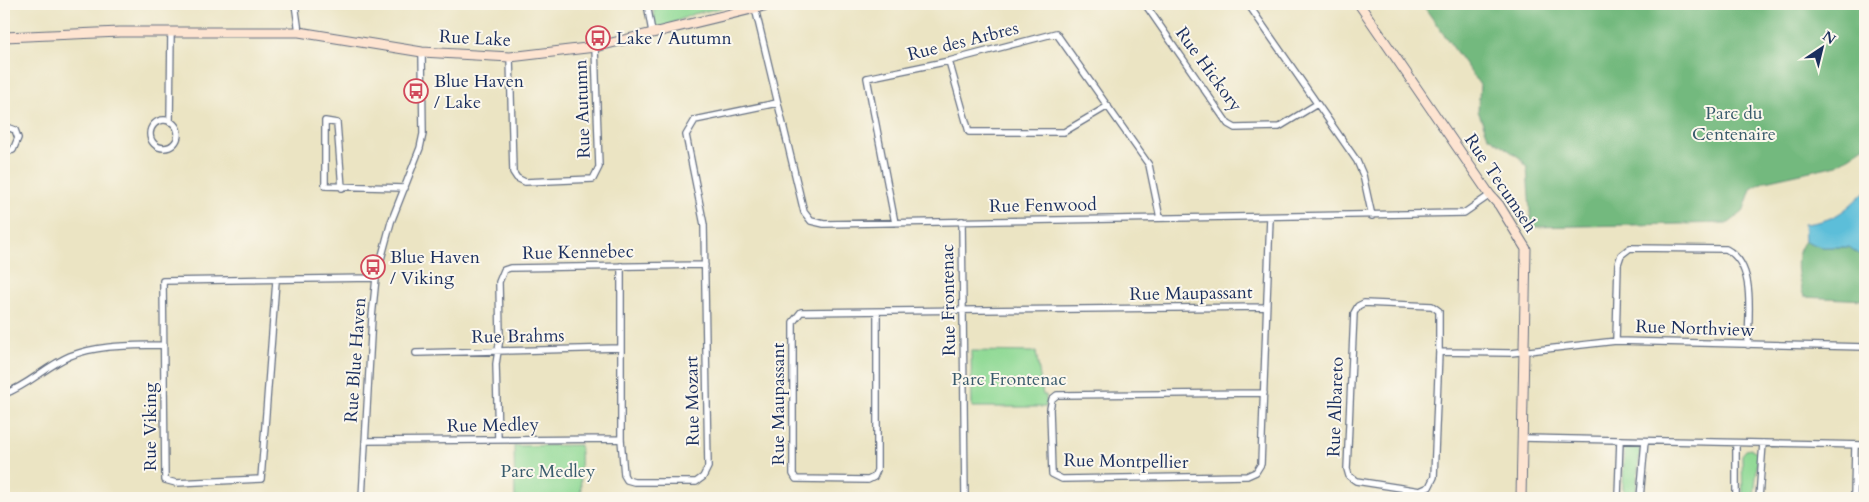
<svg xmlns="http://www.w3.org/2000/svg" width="1869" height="502" viewBox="0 0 1869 502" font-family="Cardo,serif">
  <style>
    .green { fill: #8fd994; stroke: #558479 }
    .forest { fill: #73b97e; stroke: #47746e }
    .water { fill: #5bbed9; stroke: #3b769c }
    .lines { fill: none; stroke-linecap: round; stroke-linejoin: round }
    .street-casing { stroke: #646e81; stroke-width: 8 }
    .secondary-casing { stroke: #646e81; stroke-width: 11 }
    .street { stroke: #fff; stroke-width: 5.5 }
    .secondary { stroke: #fde4d1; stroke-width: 9 }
    .labels { text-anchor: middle; stroke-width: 4; stroke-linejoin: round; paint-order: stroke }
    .street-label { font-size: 18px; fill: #1b2f5e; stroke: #fbf7ec }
    .poi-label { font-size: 18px; fill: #1b2f5e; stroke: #fbf7ec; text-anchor: start }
    .park-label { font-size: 18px; fill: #385a6c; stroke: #fbf7ec }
  </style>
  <rect width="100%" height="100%" fill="#fbf7ec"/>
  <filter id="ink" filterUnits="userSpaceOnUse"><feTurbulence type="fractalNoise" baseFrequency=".02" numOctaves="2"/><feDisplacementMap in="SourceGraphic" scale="10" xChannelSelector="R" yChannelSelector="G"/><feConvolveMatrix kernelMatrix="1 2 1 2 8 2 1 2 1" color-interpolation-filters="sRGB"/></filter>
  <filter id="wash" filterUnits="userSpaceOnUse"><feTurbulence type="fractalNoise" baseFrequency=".0096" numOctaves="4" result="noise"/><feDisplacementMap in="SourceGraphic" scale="20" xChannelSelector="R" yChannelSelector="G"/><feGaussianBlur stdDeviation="1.12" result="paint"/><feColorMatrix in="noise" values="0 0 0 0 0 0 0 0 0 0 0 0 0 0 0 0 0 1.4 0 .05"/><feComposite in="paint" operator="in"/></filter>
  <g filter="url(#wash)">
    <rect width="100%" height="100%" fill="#ebe4c3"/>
    <path class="green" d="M653,4H738L693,14L652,32L654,15Z
      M971,351L1036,352L1043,395H1046V407H972Z
      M1633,443L1638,446L1640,450L1636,491L1630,497L1627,496L1623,488L1624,449L1628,444Z
      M580,445L581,498H515L514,446Z
      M1751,449L1757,452L1758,456L1754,497L1743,498L1742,455L1746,450Z
      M1865,452V498H1858V459Z"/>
    <path class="forest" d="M1422,4H1865V146L1837,165L1765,181L1751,189L1743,212L1729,223L1531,227L1527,167L1520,158L1488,136L1478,111L1480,85Z
      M1805,241L1821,247H1849L1865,258V300L1804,297C1798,277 1792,258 1805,241Z"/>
    <path class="water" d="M1865,191V258L1849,247H1821L1805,241L1804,224C1834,221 1844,212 1865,191Z"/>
  </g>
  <g filter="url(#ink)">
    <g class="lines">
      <g class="street-casing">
        <path id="street" d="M295,4L299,32
          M647,4L652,32
          M1145,4L1228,124L1235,128L1279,127L1317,104
          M1248,4L1357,161L1363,175L1372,216
          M755,8L804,212L811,221L824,224L1464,213L1490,195
          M510,57L513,172L517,178L525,182L593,179L599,167L595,47
          M949,61L969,132H1064L1108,106
          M150 134a14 14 0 1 1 28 0a14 14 0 1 1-28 0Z
          M170,122L171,31
          M4,126L15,130L18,138L13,150L4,152
          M342,188L337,123L325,121V186L405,188
          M962,221L965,498
          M895,223L867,78L949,61L1056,33L1149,165L1160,218
          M621,266V439L624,475L627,480L634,482H696L703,477L708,467L704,225L686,135L695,120L777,103
          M276,281L261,479L176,483L165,480L163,281L376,278
          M1364,303L1432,306L1439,311V352L1434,477L1429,487L1420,491L1356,481L1349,476L1347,469L1354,313L1358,306Z
          M877,312V470L874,477L868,480L796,479L793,474V322L801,312L1266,307
          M1616,341L1618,264L1621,255L1630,248L1726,249C1757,265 1748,315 1748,345
          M1439,352L1511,353L1616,341L1865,347
          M416,353L620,348
          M1264,393L1057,395L1052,399L1050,409L1052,474L1062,479L1247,476L1256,472L1261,464L1270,217
          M4,394C29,385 46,366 70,356C100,344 133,346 164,345
          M1523,438L1865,445
          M498,440L496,364L500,338L499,282L504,270L510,268L705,265
          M1620,440L1618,496L1621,498
          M365,441L621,439
          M1736,443V498
          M362,498L372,317L376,278L391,222L420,148L423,134L422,52
          M1640,498L1645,441
          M1759,498L1763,443
          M1854,498L1855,445"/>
      </g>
      <g class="secondary-casing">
        <path id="secondary" d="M1359,4L1490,195L1499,205L1526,249L1521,498
          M4,37L120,32H299L422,52L510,57L595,47L772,4"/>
      </g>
      <use href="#street" class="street"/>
      <use href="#secondary" class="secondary"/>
    </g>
  </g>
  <defs>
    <g id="bus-ring" transform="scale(1.25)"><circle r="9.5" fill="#fbf7ec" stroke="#d1495b" stroke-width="1.5"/><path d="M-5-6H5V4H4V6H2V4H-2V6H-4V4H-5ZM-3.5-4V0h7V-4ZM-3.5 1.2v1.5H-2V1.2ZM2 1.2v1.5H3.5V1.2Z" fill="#d1495b"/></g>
  </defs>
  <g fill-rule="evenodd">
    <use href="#bus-ring" x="598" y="38"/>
    <use href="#bus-ring" x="416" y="91"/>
    <use href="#bus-ring" x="373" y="267"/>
  </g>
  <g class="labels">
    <g class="street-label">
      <text transform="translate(475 38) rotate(3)" y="6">Rue Lake</text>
      <text transform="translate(963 41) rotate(-14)" y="6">Rue des Arbres</text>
      <text transform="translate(1209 69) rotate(54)" y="6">Rue Hickory</text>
      <text transform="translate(582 109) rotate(-92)" y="6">Rue Autumn</text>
      <text transform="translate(1501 183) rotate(56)" y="6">Rue Tecumseh</text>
      <text transform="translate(1043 205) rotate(-1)" y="6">Rue Fenwood</text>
      <text transform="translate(578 252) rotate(-1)" y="6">Rue Kennebec</text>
      <text transform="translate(1191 293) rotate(-1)" y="6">Rue Maupassant</text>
      <text transform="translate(948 300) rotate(-91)" y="6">Rue Frontenac</text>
      <text transform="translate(1695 328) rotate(2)" y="6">Rue Northview</text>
      <text transform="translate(518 336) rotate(-1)" y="6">Rue Brahms</text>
      <text transform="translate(355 360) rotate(-86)" y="6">Rue Blue Haven</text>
      <text transform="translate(692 401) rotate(-91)" y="6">Rue Mozart</text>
      <text transform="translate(778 404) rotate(-90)" y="6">Rue Maupassant</text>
      <text transform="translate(1335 407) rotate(-88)" y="6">Rue Albareto</text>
      <text transform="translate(493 425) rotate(-1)" y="6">Rue Medley</text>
      <text transform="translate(150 427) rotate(-90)" y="6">Rue Viking</text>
      <text transform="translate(1126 461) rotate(1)" y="6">Rue Montpellier</text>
    </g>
    <g class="poi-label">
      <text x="616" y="44">Lake / Autumn</text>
      <text x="434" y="87">Blue Haven<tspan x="434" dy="21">/ Lake</tspan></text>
      <text x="390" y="263">Blue Haven<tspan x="390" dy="21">/ Viking</tspan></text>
    </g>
    <g class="park-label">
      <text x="1734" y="119">Parc du<tspan x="1734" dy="21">Centenaire</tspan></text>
      <text x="1009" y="385">Parc Frontenac</text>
      <text x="548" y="477">Parc Medley</text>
    </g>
  </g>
  <rect width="1869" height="502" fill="none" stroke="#fbf7ec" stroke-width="20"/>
  <g transform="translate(1822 48) rotate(35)" stroke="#fbf7ec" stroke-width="4" paint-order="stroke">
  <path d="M0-4L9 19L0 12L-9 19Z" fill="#1b2f5e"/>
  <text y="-8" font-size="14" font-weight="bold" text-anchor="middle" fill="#1b2f5e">N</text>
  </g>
</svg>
